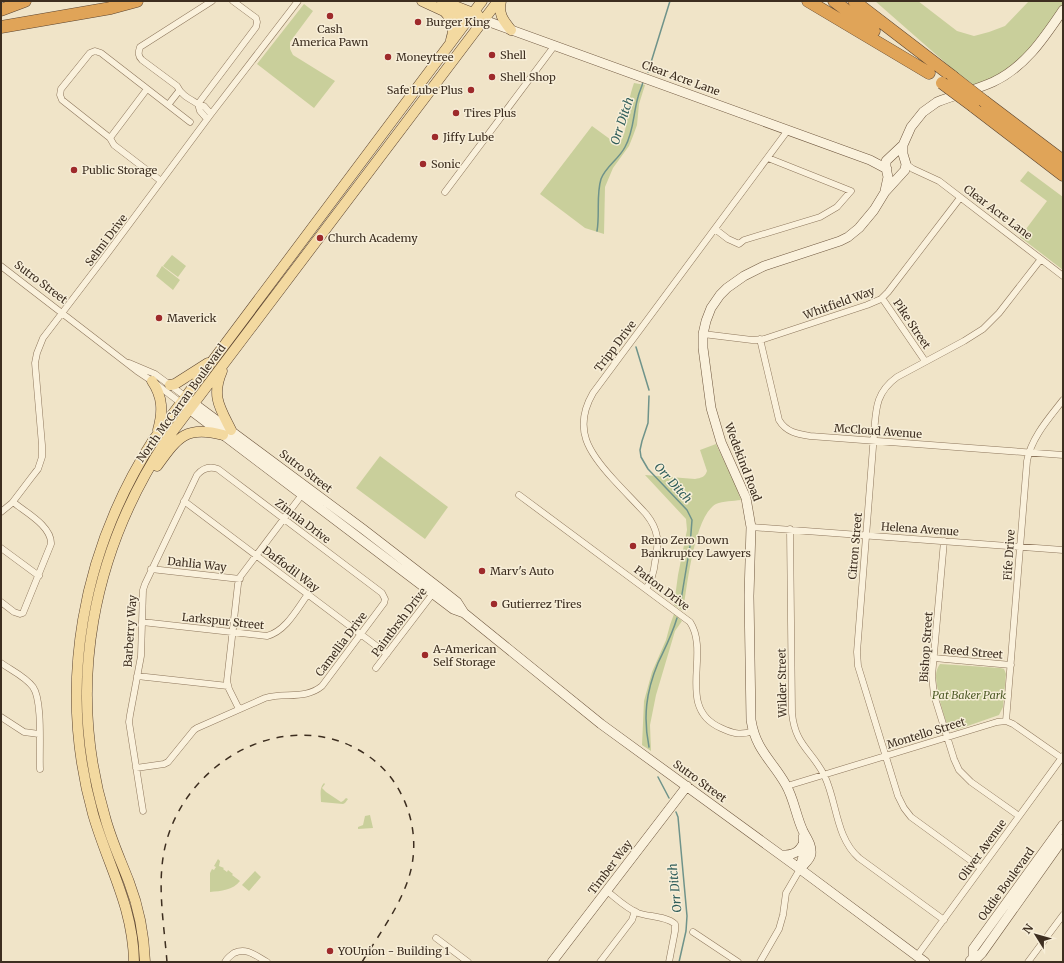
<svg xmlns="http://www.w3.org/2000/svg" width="1064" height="963" viewBox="0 0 1064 963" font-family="Merriweather,serif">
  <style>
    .green { fill: #c9cf9b }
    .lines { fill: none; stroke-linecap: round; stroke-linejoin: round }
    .stream { stroke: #6f938a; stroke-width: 1.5 }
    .street-casing { stroke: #8d765c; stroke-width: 7 }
    .secondary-casing { stroke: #6f573f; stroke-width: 10 }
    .primary-casing { stroke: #5b4430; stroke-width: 11 }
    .highway-casing { stroke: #5b4430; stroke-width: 13 }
    .street { stroke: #faf1dc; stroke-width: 6 }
    .secondary { stroke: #faf1dc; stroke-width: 9 }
    .primary { stroke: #f3d9a0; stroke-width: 10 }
    .highway { stroke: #e0a458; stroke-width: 12 }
    .rail { stroke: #3d2e20; stroke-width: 1.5; stroke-dasharray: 7 7; stroke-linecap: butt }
    .highway-bridge-casing { stroke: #5b4430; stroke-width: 13; stroke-linecap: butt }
    .highway-bridge { stroke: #e0a458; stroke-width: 12 }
    .poi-dot { fill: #9e2a2b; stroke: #f7eed8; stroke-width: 1.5 }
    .labels { text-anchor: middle; stroke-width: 3; stroke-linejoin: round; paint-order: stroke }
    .poi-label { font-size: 11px; fill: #3d2e20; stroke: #f7eed8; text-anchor: start }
    .street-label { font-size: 11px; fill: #3d2e20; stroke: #f7eed8 }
    .park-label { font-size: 11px; font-style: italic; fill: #4d5a26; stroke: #f7eed8 }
    .water-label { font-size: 12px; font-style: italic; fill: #2f5d5a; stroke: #f7eed8 }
  </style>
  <rect width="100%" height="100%" fill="#f0e4c8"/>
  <path class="green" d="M875,1H918L957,31L974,36L989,32L1005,26L1029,1H1063V3C1045,31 1026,59 997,76C990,80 981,82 974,85L956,72Z
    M304,4L313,11L290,42V49L293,55L335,81L314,108L257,64Z
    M634,83L645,85L639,104L637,125L633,136L629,146L613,168L605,187L604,234L585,228L540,194L592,126L618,145C628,134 626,116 629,102C630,95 632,89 634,83Z
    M1028,171L1063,197V270L1020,237L1047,201L1020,181Z
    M172,255L186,266L178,277L163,266Z
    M162,266L180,280L173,290L156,276Z
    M716,444L735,484L741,500C733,501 723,501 716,504C694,516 687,588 683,611L674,605L678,575L687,530L686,519L645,475L695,479C701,478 705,477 707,471L700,450Z
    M380,456L448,507L425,539L356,488Z
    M674,614L682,621L675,631L656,695L650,725L651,751L642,745L644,701L652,672L666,640L670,625Z
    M940,664L1000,668L1004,669L1006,674L1003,707L999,715L956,730L950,729C944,721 936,687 936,676C936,672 937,668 940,664Z
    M324,783L325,784L322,788L326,792L341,802L343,801L346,798L348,799L345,803L343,804L321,802C321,796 319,788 324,783Z
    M370,815L373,828L358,829V827L363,825L365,816Z
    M218,859L220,861L219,866L224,868L223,869L227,872L228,870L233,874L232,875L240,881C233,890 221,891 210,892V873L212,869L214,870L216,867L214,866Z
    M255,871L261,877L249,891L242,885Z"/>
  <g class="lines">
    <path class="stream" d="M648,72L670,1
      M597,231C600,214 596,195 601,179C606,166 619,159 625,147C634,131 633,114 638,97C639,92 642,87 643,82
      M636,347L649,390
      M649,396L648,423L642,441L640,450L641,457L648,469L687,510L692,520L690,546L680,606
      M649,747C643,717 646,692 658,663C665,648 672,635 677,618
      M658,777L669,798
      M676,812L678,817L687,916L686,931L679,962"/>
    <g class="street-casing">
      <path id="street" d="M212,1L140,47C138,53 138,56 142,60L177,86C181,95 190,99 198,104L256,27L257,22L256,18L233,1
        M168,105L179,91
        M207,119L200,111L198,104L204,106L211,114
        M110,138L147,89
        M906,164L913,169L939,181L1063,276
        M161,181L114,145L110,138L62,100L60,95L61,89L90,53L95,51L101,53L190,122
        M445,192L555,45
        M715,229L728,239L739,244L744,240L820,217L837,207L851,191L768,158
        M1,266L137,371L152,381L181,403
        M882,298L925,361
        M703,334L752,340L764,339L867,305L881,299L888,292L960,198
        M760,339L779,420C786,432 797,434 810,436L1063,455
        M129,363L155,374L186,397
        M519,495L690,622C711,654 675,708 721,728C732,733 740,736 753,731
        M184,501L387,654
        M1,512L12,503L31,478L38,469L42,457V445L35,363L37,353L43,338L104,258L211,114L298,1
        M751,527L1063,550
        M790,529L792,713C795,746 813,751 825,777C837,803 836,838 859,858L944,920
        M944,541L932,676L934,695L954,759L959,770L971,782L1019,816
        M1,548L39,576
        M151,569L240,579
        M646,589C652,580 654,572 655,562C659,542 659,530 646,514C635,502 624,491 614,480C589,453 572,429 593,393L788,130
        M1,602L14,612L20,614L23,613L51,544C52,526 25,512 13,502
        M142,622L267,636C286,631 297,609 308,594
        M934,658L1011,665
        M1,663C11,670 26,677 33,687C43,701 39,751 40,769
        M376,668L434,592
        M137,676L228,686
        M239,709L229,689L227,681L238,584L240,577L304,492
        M1,717L24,732L39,734
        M1006,721L1027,461C1031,438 1049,418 1063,400
        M136,768L164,764L168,762L194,730L197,728L265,698C285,692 305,700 322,686L384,603L385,599L382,593L218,469C210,466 203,468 197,475L145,584L143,590L141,656L130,715L129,722L143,811
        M787,786L997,722L1006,721L1013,724L1063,759
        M981,868L911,817L904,808L898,796L858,666L857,652L874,434C876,410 875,393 897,377L964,341L983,329L999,313L1041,259
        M607,891C617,899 626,908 638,913C649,917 666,916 675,924V931L669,962
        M693,932L738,962
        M436,938L468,962
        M917,956L1063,756
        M225,962C227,958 230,956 234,953C247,947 256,956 267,962
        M600,962L632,920L635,911
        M760,962L779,929L783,915L786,893L800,869
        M1028,962L1063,915"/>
    </g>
    <g class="secondary-casing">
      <path id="secondary" d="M484,20L870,160L887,169
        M885,191L888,177L886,168V161L903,145
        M188,399L363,529L438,587L457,602L464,613
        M181,403L453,609L464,613L601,724L800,869L925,962
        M782,855C793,855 799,853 804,842
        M800,867L804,853L803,837
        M800,869C804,864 810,860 811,854C812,845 807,839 803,831C796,816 794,799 786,785C772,760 756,751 751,720L749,596L751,527L746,498L721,442L711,408L703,348V334L706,321L711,308L720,295L727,288L744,276L764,266L840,241L848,237L859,228L874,210L885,192L905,170L906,164L903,154V145L911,127L923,112L937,102C955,95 975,90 993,82C1025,67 1044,38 1063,10
        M973,958V949L1063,825
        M970,961L973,958L978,957L982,953L1063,839
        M552,962L687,786"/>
    </g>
    <g class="primary-casing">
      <path id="primary" d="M422,1L448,13L474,19
        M442,1L478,15
        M501,1C498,14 503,20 511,30
        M444,11C453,20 455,28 451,40
        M222,371C211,396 220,408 231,430
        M152,381C163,397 163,412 158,430
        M170,385L175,384L208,363
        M157,466C178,437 186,425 223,435
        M134,962C133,906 108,866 93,814C57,685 82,551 154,439L482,1
        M145,962C144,935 139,908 129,882C121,861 111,840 105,817C66,686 92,552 167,439L498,1"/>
    </g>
    <g class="highway-casing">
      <path id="highway" d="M808,1L929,73
        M834,1L874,31
        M854,1L953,77
        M1,10L25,1
        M1,27L111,8L137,1
        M985,102L1063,161
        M973,106L1063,175"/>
    </g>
    <use href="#street" class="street"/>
    <use href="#secondary" class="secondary"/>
    <use href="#primary" class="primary"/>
    <use href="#highway" class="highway"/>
    <path class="rail" d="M167,962C164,923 156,881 166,843C185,770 265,717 339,741C362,749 383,764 396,785C410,807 416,833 413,858C409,895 381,931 362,962"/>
    <g class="highway-bridge-casing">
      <path id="highway-bridge" d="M953,77L985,102
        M942,83L973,106"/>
    </g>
    <use href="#highway-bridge" class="highway-bridge"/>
  </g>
  <g class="poi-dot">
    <circle cx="330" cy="16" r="4"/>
    <circle cx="418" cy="22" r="4"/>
    <circle cx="492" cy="55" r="4"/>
    <circle cx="388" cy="57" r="4"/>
    <circle cx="492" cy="77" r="4"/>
    <circle cx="471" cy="90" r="4"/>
    <circle cx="456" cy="113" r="4"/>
    <circle cx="435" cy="137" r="4"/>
    <circle cx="423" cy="164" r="4"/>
    <circle cx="74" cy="170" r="4"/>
    <circle cx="320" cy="238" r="4"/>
    <circle cx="159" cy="318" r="4"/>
    <circle cx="633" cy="546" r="4"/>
    <circle cx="482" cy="571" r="4"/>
    <circle cx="494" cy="604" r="4"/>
    <circle cx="425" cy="655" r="4"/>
    <circle cx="330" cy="951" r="4"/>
  </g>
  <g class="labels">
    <g class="poi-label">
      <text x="426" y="26">Burger King</text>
      <text x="330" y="33" text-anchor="middle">Cash<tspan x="330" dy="13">America Pawn</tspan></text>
      <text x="500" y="59">Shell</text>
      <text x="396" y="61">Moneytree</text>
      <text x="500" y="81">Shell Shop</text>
      <text x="463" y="94" text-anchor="end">Safe Lube Plus</text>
      <text x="464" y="117">Tires Plus</text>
      <text x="443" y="141">Jiffy Lube</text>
      <text x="431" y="168">Sonic</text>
      <text x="82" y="174">Public Storage</text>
      <text x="328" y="242">Church Academy</text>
      <text x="167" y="322">Maverick</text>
      <text x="641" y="544">Reno Zero Down<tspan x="641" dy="13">Bankruptcy Lawyers</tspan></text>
      <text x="490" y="575">Marv's Auto</text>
      <text x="502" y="608">Gutierrez Tires</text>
      <text x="433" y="653">A-American<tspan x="433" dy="13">Self Storage</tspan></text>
      <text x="338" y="955">YOUnion - Building 1</text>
    </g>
    <g class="street-label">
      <text transform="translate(681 78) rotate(20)" y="4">Clear Acre Lane</text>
      <text transform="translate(998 212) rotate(37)" y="4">Clear Acre Lane</text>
      <text transform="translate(106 240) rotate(-53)" y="4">Selmi Drive</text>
      <text transform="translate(41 282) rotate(37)" y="4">Sutro Street</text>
      <text transform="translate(839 303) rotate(-20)" y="4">Whitfield Way</text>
      <text transform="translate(912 324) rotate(56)" y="4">Pike Street</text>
      <text transform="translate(615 346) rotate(-53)" y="4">Tripp Drive</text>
      <text transform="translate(181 403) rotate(-54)" y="4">North McCarran Boulevard</text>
      <text transform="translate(878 431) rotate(4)" y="4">McCloud Avenue</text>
      <text transform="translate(743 462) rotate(69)" y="4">Wedekind Road</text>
      <text transform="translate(306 471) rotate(37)" y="4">Sutro Street</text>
      <text transform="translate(303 521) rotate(37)" y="4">Zinnia Drive</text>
      <text transform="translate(920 529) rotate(4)" y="4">Helena Avenue</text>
      <text transform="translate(855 546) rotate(-85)" y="4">Citron Street</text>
      <text transform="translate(1009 555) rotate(-86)" y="4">Fife Drive</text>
      <text transform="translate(197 564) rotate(6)" y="4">Dahlia Way</text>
      <text transform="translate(291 569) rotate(37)" y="4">Daffodil Way</text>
      <text transform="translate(662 588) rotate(37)" y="4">Patton Drive</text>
      <text transform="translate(223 621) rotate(6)" y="4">Larkspur Street</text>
      <text transform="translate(399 622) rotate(-53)" y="4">Paintbrsh Drive</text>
      <text transform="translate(130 631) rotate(-86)" y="4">Barberry Way</text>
      <text transform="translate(341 644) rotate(-53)" y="4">Camellia Drive</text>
      <text transform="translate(926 647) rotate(-86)" y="4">Bishop Street</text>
      <text transform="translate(973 652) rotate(5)" y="4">Reed Street</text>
      <text transform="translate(782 683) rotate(-91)" y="4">Wilder Street</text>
      <text transform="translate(926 733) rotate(-17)" y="4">Montello Street</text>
      <text transform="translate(700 781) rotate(36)" y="4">Sutro Street</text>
      <text transform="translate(982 850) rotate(-54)" y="4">Oliver Avenue</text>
      <text transform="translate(610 867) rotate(-53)" y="4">Timber Way</text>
      <text transform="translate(1006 884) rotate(-54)" y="4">Oddie Boulevard</text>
    </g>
    <g class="park-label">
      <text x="969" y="699">Pat Baker Park</text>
    </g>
    <g class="water-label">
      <text transform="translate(622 121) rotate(-72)" y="4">Orr Ditch</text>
      <text transform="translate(673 483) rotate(48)" y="4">Orr Ditch</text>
      <text transform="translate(675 888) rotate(-96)" y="4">Orr Ditch</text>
    </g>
  </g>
  <rect width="1064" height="963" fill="none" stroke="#3d2e20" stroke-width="4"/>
  <g transform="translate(1036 935) rotate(307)" stroke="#f7eed8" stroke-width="3" paint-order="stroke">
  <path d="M0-3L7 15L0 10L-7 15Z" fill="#3d2e20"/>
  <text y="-6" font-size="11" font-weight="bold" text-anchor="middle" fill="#3d2e20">N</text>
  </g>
</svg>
